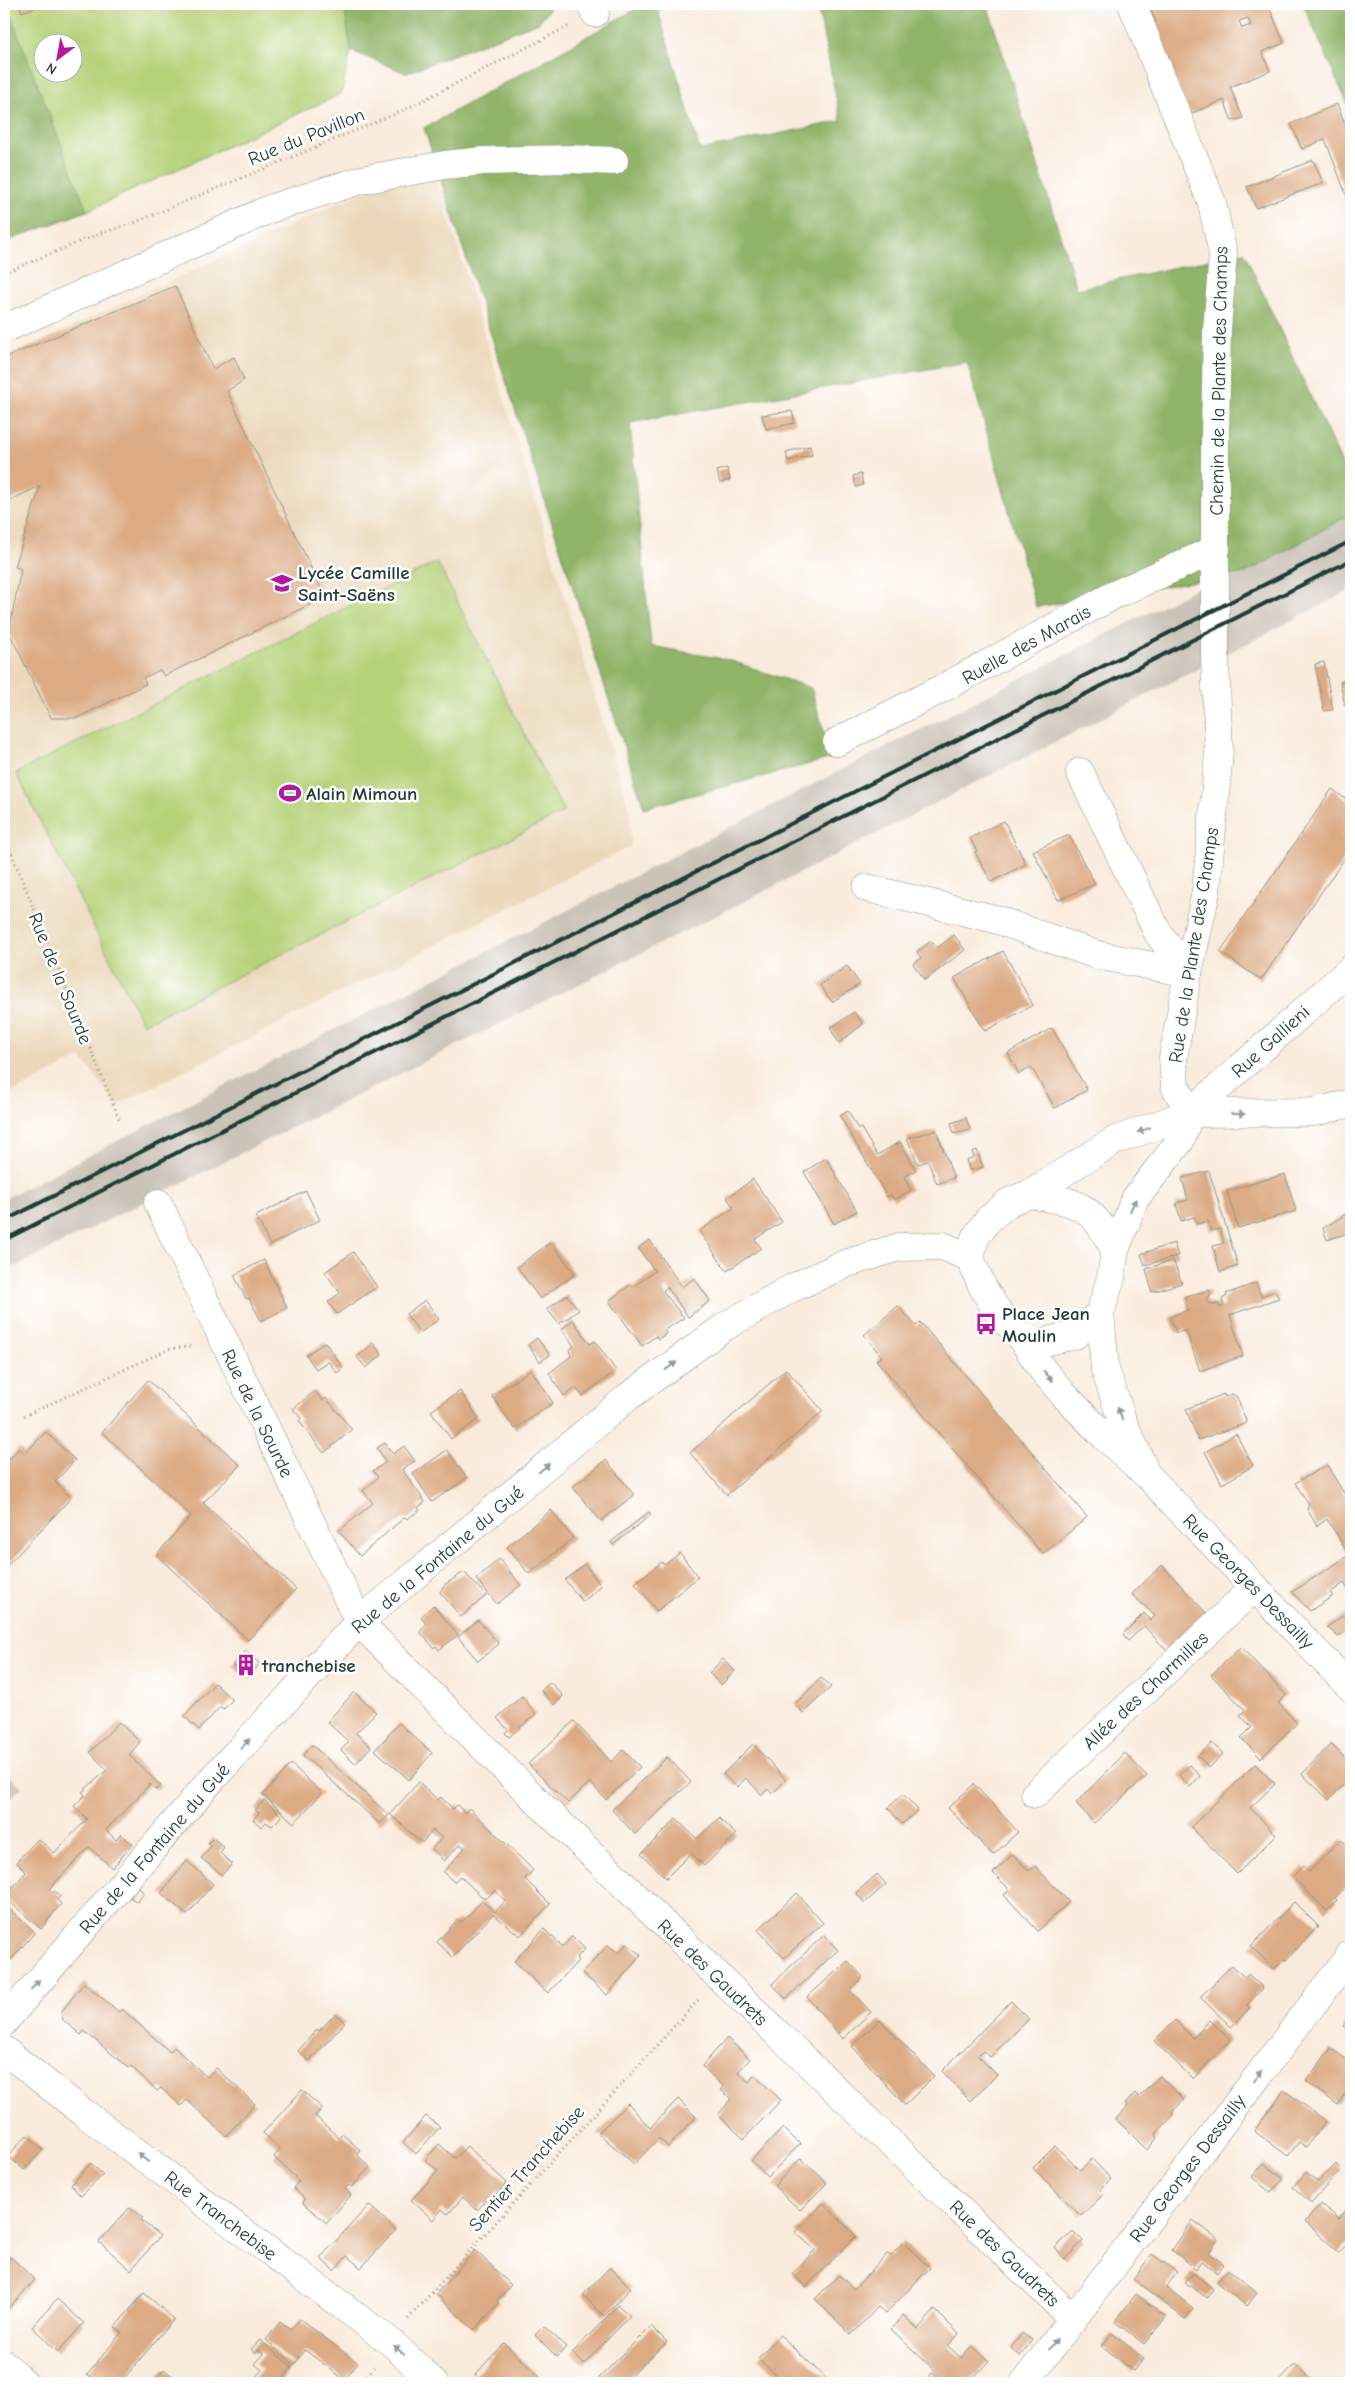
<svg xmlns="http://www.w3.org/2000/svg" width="1355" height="2387" viewBox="0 0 1355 2387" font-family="'Comic Neue',sans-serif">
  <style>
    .built { fill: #ebd8ba }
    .industrial { fill: #cbc3b8 }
    .green { fill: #b5d278; stroke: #6a8856; fill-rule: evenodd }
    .forest { fill: #90b468; stroke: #58784e }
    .building { fill: #dcab84; fill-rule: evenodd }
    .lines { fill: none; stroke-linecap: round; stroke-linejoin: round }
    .minor-casing { stroke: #8c9488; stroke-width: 29 }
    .major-casing { stroke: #8c9488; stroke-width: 29 }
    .path { stroke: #8c9488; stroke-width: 3; stroke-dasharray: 1 4; stroke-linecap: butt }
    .minor { stroke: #fff; stroke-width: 28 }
    .major { stroke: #fff; stroke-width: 28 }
    .rail { stroke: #1f3d34; stroke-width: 4 }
    .oneway { fill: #8f9e9a }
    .labels { text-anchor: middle; stroke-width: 5; stroke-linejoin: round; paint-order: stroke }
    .street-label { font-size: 19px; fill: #1f3d34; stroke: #fff }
    .poi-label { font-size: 19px; font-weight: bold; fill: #1f3d34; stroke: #fff; text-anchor: start }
  </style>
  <rect width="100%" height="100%" fill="#fff"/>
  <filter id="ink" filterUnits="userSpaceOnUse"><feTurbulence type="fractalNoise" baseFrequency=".02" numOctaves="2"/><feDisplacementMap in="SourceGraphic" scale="10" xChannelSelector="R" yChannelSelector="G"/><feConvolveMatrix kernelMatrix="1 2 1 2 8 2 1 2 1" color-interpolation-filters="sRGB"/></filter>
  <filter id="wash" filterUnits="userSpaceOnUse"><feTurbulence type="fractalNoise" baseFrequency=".0096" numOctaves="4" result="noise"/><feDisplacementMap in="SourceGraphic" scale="20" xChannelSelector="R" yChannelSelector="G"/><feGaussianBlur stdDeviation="1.12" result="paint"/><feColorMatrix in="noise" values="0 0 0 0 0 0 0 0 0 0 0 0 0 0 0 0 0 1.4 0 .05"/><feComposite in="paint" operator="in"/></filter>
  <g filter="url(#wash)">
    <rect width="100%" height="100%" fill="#f9ebdb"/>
    <path class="built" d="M431,160L629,808L631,846L117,1105L81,1057L4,1097V358Z"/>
    <path class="industrial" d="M1351,509V590L761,893L4,1272V1199Z
      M4,1771L22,1787L4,1806Z"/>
    <path class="green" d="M6,4H344L351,51L341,94L87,211ZM42,42H72V72H42Z
      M437,562L564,812L143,1024L16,773Z"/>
    <path class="forest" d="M4,4H6L87,211L4,242Z
      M344,4H553L539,22L406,73L351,51Z
      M645,4H656L700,150L841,121L817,4H987L1077,289L1244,252L1348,477L1351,476V514L1246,573L1036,607L967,362L630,423L651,646L729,660L811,688L832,758L644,808L424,128Z
      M1303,4H1351V112Z"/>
    <g id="blocks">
      <path class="building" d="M19,4H33L34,8L22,12Z
        M1148,4H1268L1284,43L1262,52L1270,71L1230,87L1243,118L1232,121L1224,100L1190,114L1151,24L1156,22ZM1248,18L1251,25L1242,28L1239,21Z
        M1337,104L1351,138V207L1325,139L1302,149L1291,124Z
        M1313,160L1323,183L1256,208L1247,187Z
        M175,286L213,369L234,357L244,380L227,391L325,597L164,676L160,670L143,678L146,684L77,718H51L9,632L21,569L15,567L40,486L4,503V358Z
        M792,411L795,423L766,429L762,415Z
        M810,446L812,455L788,461L786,452Z
        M727,468L730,480L720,483L717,471Z
        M861,474L863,485L856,487L853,476Z
        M1324,662L1333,710L1324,711L1315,664Z
        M1351,679V705L1345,706L1340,682Z
        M1332,789L1351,803V849L1261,980L1220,952Z
        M1004,821L1026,864L991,882L975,852L977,851L970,838Z
        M1069,835L1095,884L1058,900L1033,851Z
        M954,935L965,950L925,980L913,964L921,958L917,952L931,941L937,948Z
        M1003,951L1033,1005L985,1031L954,978Z
        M847,966L860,984L832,1002L820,985Z
        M854,1012L863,1024L839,1043L830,1028Z
        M1052,1028L1087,1090L1055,1108L1031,1067L1019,1074L1008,1053Z
        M848,1111L858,1129L861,1128L877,1155L900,1142L916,1170L904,1177L911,1190L894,1200L891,1195L887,1197L840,1116Z
        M966,1118L970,1130L954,1134L951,1123Z
        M936,1130L954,1178L937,1184L928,1161L918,1164L907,1138Z
        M977,1150L983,1167L970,1171L966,1160L974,1157L972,1152Z
        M826,1158L857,1211L834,1224L804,1172Z
        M1209,1171L1238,1266L1220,1272L1213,1246L1224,1243L1220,1229L1211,1231L1208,1221L1197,1224L1194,1217L1181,1221L1176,1203L1188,1200L1182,1178Z
        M1285,1174L1296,1211L1238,1228L1227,1191Z
        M753,1179L782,1222L755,1239L761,1248L727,1271L699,1231L734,1208L727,1198Z
        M306,1191L320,1220L270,1245L256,1216Z
        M1351,1209V1232L1327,1240L1323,1228L1348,1213L1347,1212Z
        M650,1240L682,1287L694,1278L710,1301L688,1317L667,1287L663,1291L684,1318L664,1330L666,1334L658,1339L656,1336L642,1346L609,1301L631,1284L633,1287L655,1271L638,1248Z
        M551,1242L575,1274L540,1299L517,1267Z
        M1174,1243L1178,1256L1145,1265L1141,1254Z
        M353,1252L377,1287L337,1314L328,1302L340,1293L325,1272Z
        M264,1260L287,1308L261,1321L249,1298L246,1299L234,1275Z
        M1173,1260L1182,1283L1152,1292L1146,1269Z
        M1256,1283L1261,1296L1275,1291L1279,1298L1230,1315L1243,1356L1200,1371L1186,1330L1176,1333L1170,1317L1188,1310L1185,1296L1210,1290V1296L1206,1298L1208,1303L1219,1305L1220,1308L1224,1306L1222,1299L1227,1296L1226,1294Z
        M567,1295L579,1310L559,1324L547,1309Z
        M425,1300L439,1319L420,1333L406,1314Z
        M898,1306L916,1326L920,1322L1087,1517L1043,1554L876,1360L882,1357L864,1335Z
        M573,1320L590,1344L595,1341L616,1371L582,1396L576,1388L564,1396L549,1373L571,1356L569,1350L574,1346L562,1329Z
        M537,1338L550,1355L540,1362L528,1345Z
        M325,1342L343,1368L337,1373L328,1361L316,1369L306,1355Z
        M373,1343L382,1355L366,1368L357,1357Z
        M531,1369L553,1403L515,1429L492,1396Z
        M786,1369L823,1411L727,1495L690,1453Z
        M148,1380L240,1465L203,1503L296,1589L248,1640L156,1555L191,1516L102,1432Z
        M315,1391L323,1401L326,1398L352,1430L324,1453L299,1421L301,1418L293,1409Z
        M460,1391L479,1419L451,1439L431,1411Z
        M1224,1394L1225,1397L1232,1394L1237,1397L1247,1423L1198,1440L1186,1409Z
        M46,1432L75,1460L55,1482L71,1498L4,1569V1465L19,1448L25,1453Z
        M1236,1434L1253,1466L1222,1484L1205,1452Z
        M385,1443L393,1454L404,1446L415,1461L402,1469L425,1502L418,1508L420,1510L407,1519L405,1517L360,1556L339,1531L373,1503L363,1491L378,1477L373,1471L386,1462L377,1448Z
        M447,1450L467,1478L432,1502L413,1474Z
        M606,1460L634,1495L601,1521L573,1487Z
        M1327,1465L1351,1505V1595L1344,1583L1330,1593L1333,1596L1310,1611L1292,1592L1349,1555L1327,1519L1317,1526L1307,1509L1309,1505L1295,1483Z
        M551,1510L573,1538L529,1574L507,1547Z
        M649,1512L651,1515L613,1545L611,1542Z
        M680,1553L698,1577L657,1611L635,1583L662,1562L664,1565Z
        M499,1559L521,1585L497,1604L476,1579Z
        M585,1564L601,1586L583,1602L565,1580Z
        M1162,1565L1207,1614L1167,1651L1144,1626L1128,1641L1123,1634L1144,1613L1151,1620L1155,1616L1132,1594Z
        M464,1572L486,1596L461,1617L440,1592L444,1585Z
        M433,1605L458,1635L439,1650L436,1646L434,1648L420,1632L426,1624L421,1617Z
        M1351,1610V1628L1338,1637L1327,1627Z
        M478,1620L499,1644L478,1661L458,1637Z
        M1241,1647L1286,1695L1278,1703L1297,1723L1261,1758L1241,1738L1252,1727L1240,1715L1245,1710L1211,1675Z
        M246,1651L260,1664L247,1678L232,1665Z
        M723,1659L735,1671L721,1685L709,1673Z
        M821,1678L831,1687L803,1713L795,1704Z
        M550,1682L563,1696L554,1705L541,1691Z
        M215,1683L232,1700L224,1709L220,1707L199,1730L184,1716Z
        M354,1692L376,1712L356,1733L371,1747L355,1764L341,1750L349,1742L327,1722Z
        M522,1696L536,1714L509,1737L505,1733L508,1730L497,1718Z
        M574,1721L611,1762L623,1750L640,1767L606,1800L590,1782L568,1803L528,1764Z
        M119,1722L140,1742L129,1755L161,1786L156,1790L150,1784L106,1830L116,1840L121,1834L133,1844L112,1868L89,1847L51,1887L49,1889L53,1893L55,1891L60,1896L57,1900L61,1904L41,1929L4,1897V1881L12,1888L26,1872L16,1862L38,1839L54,1853L87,1819L74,1806L85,1795L82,1792L107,1770L90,1752Z
        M399,1723L432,1753L409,1780L375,1750Z
        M1212,1743L1223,1754L1209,1768L1198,1756Z
        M753,1744L786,1780L772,1794L768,1789L762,1795L746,1778L737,1787L723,1774Z
        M1331,1744L1351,1764V1777L1329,1800L1302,1774Z
        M312,1745L389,1815L380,1824L303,1755Z
        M1125,1753L1147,1776L1094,1823L1076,1803Z
        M667,1757L691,1782L635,1834L612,1810Z
        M291,1764L322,1793L294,1823L263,1795Z
        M1255,1764L1275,1784L1250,1808L1276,1835L1237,1874L1191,1827Z
        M1190,1765L1200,1776L1190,1787L1179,1775Z
        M419,1782L438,1800L441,1797L453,1809L457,1805L465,1813L469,1808L533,1870L525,1879L550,1904L520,1936L493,1914L453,1957L437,1942L458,1919L462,1922L482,1901L495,1912L505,1901L495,1890L488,1897H482L460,1876L454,1882L443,1872L465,1848L460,1844L444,1861L432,1849L442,1838L433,1830L422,1843L390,1814Z
        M974,1784L1018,1832L993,1855L948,1808Z
        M903,1794L918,1810L902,1824L888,1808Z
        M264,1800L282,1816L272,1826L266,1822L261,1827L253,1819L259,1813L255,1810Z
        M719,1818L736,1835L704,1866L691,1853L666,1878L641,1854L676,1819L697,1839Z
        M213,1838L224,1847L220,1853L232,1864L222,1875L201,1858L211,1846L208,1843Z
        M1341,1839L1351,1849V1881L1335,1898L1337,1900L1327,1911L1292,1877L1303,1866L1309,1872Z
        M1013,1854L1029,1871L1035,1866L1069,1902L1038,1931L1004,1895L1010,1890L993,1873Z
        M187,1861L213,1884L187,1915L161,1893Z
        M877,1874L886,1884L865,1903L856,1893Z
        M138,1887L144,1893L137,1902L130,1897Z
        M797,1893L823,1923L784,1958L758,1930Z
        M1294,1902L1318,1926L1286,1960L1284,1959L1274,1969L1251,1946Z
        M8,1908L35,1932L4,1968V1914Z
        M544,1929L563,1947L572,1936L585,1949L576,1958L578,1961L548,1993L514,1961Z
        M824,1935L838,1950L786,1999L772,1984Z
        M627,1944L641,1955L607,1995L582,1973L608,1945L619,1953Z
        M848,1961L863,1977L850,1990L871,2012L843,2039L807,1997Z
        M1232,1965L1245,1978L1248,1974L1263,1988L1247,2005L1250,2008L1231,2027L1200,1997Z
        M84,1983L119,2012L122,2009L170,2052L174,2047L207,2077L216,2068L255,2104L226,2136L187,2100L181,2106L161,2088L157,2091L131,2066L129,2068L84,2031L81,2035L63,2020L61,2012Z
        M1011,2001L1029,2019L990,2057L983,2051L978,2056L997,2075L970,2101L942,2071Z
        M335,2014L345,2023L309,2061L298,2051L317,2029L319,2031Z
        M1351,2015V2032L1343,2026Z
        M880,2020L934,2076L905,2105L852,2046Z
        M1175,2020L1193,2038L1210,2020L1230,2040L1193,2079L1154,2041Z
        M727,2038L750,2059L738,2072L749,2082L754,2075L781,2100L744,2139L718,2115L731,2099L721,2090L724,2087L702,2066Z
        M1331,2048L1351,2063V2087L1338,2105L1306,2081Z
        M1160,2076L1184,2100L1172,2112L1173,2116L1156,2134L1158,2137L1147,2150L1116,2119L1128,2106L1125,2103L1135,2093L1139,2097Z
        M302,2090L322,2108L315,2116L339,2138L342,2134L360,2150L356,2154L370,2167L352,2187L348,2185L345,2189L351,2195L327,2223L303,2203L305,2199L293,2188L299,2181L274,2157L280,2149L263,2133Z
        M1284,2090L1326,2121L1306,2147L1299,2142L1288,2156L1254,2131Z
        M678,2099L696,2117L668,2147L659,2138L634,2164L598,2133L628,2103L650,2128Z
        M426,2116L440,2127L416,2154L403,2142Z
        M783,2128L800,2144L768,2177L751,2161Z
        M27,2135L43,2150L24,2170L8,2156Z
        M439,2144L455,2158L467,2146L507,2183L487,2205L484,2203L477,2210L463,2197L448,2214L442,2209L433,2220L411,2200L438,2171L425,2160Z
        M1055,2146L1080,2170L1092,2159L1111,2179L1100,2190L1104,2194L1081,2216L1033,2168Z
        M801,2158L827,2183L800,2210L774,2186Z
        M91,2163L103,2175L81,2196L71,2185Z
        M1264,2163L1283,2179L1271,2193L1252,2177Z
        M1336,2164L1341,2170L1311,2203L1293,2187L1306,2172L1318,2182Z
        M823,2203L856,2236L806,2287L792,2274L815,2250L795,2232Z
        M1321,2204L1339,2219L1351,2205V2241L1340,2253L1305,2222Z
        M369,2205L396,2230L361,2268L347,2256L334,2271L320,2258Z
        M130,2207L143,2218L141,2220L160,2236L131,2270L99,2242Z
        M1193,2220L1218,2239L1209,2253L1224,2264L1217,2273L1202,2261L1196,2269L1172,2250Z
        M1073,2231L1083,2241L1065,2259L1055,2248Z
        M903,2242L930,2268L885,2314L878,2307L851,2335L815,2299L839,2275L854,2289L887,2254L891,2256Z
        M475,2250L511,2285L497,2300L499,2303L474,2330L436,2294Z
        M1152,2254L1177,2272L1166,2287L1193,2308L1185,2319L1133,2279Z
        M11,2257L35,2280L4,2313V2265Z
        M610,2267L631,2288L604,2316L583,2295Z
        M1228,2269L1257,2293L1247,2306L1216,2282Z
        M1193,2273L1213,2289L1207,2298L1185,2282Z
        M144,2293L174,2319L120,2383H98L87,2374L122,2332L115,2327Z
        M1136,2294L1166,2317L1144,2344L1115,2322Z
        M57,2299L84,2323L58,2352L32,2327Z
        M618,2305L630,2316L584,2364L572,2353Z
        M935,2310L959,2334L948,2346L961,2358L973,2346L989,2361L972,2379L977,2383H948L891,2329L903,2315L918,2329Z
        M300,2319L358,2363L345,2380L305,2350L294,2365L266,2340L280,2322L290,2330Z
        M544,2326L566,2347L557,2357L535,2335Z
        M651,2326L667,2342L623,2383H594Z
        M1022,2333L1032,2340L1020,2356L1011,2348Z
        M1112,2333L1144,2359L1133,2371L1102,2346Z
        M780,2335L831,2383H784L758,2358Z
        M260,2340L292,2367L280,2383H260L254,2379L262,2370L255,2364L264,2354L258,2350L256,2353L251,2349Z
        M504,2343L539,2376L532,2383H483L475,2375Z
        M1295,2364L1314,2383H1277Z
        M164,2369L180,2383H152Z
        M933,2372L946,2383H924Z"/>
    </g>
  </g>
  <g filter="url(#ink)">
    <use href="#blocks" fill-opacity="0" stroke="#8c9488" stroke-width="1"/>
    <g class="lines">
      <g class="minor-casing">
        <path id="minor" d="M590,4L595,13
          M1132,4L1212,203L1223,254L1217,330L1215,435V661L1219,752L1206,892L1188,973L1173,1058L1175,1086L1190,1113
          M837,742L943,688L1114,595L1216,549
          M867,888L995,919L1097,955L1188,973
          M1190,1113L1180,1141L1135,1199L1115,1250L1111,1278L1100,1313L1075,1335L1039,1343L1020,1336L1000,1315L983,1288L970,1258L975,1238L989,1219L1009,1202L1029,1194L1114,1141L1190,1113L1351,969
          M1190,1113L1315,1112L1351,1103
          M1029,1194C1078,1202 1091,1204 1115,1250
          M158,1203L359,1622L541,1805L1072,2318
          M1100,1313L1105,1369L1122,1420L1143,1466
          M1020,1336L1042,1369L1063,1394L1104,1436L1146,1474L1351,1688
          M1035,1794L1255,1587
          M4,2022L212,1779L359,1622L628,1397L724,1327L790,1289L845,1264L899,1247L943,1246L970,1258
          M4,2050L84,2113L392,2343L434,2383
          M4,2364L24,2383
          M1024,2383L1351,1954"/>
      </g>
      <g class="major-casing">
        <path id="major" d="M4,329L272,208L361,180L445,165L483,161L570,159L614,161
          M1080,772L1158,933L1188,973"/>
      </g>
      <path class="path" d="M4,273L101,233L134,223L402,111L569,26
        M4,835L120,1121
        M24,1416L169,1349L193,1346
        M408,2319L700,1998
        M361,2383L374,2367"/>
      <use href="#minor" class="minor"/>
      <use href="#major" class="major"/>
      <path class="rail" d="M4,1221L1351,541
        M4,1240L1351,560"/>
    </g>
    <defs><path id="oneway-solid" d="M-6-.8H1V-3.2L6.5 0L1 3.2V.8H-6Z" transform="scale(1.25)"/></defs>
    <g class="oneway">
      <use href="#oneway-solid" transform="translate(1238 1114) rotate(1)"/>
      <use href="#oneway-solid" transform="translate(1144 1130) rotate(160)"/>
      <use href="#oneway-solid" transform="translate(1133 1205) rotate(-65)"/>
      <use href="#oneway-solid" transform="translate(671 1366) rotate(-36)"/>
      <use href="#oneway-solid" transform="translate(1048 1376) rotate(50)"/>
      <use href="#oneway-solid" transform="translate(1120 1414) rotate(-109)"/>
      <use href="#oneway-solid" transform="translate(544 1468) rotate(-40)"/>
      <use href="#oneway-solid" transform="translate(245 1744) rotate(-47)"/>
      <use href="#oneway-solid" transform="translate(35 1985) rotate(-49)"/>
      <use href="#oneway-solid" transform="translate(1258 2076) rotate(-53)"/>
      <use href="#oneway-solid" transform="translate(143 2158) rotate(-143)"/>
      <use href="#oneway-solid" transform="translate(1053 2344) rotate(-54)"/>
      <use href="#oneway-solid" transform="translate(399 2350) rotate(-137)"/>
    </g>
  </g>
  <defs>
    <g id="school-bare" transform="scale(1.725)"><path d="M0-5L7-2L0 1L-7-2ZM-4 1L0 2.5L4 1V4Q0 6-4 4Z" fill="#b5179e" stroke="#fff" stroke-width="2.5" paint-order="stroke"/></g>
    <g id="stadium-bare" transform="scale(1.725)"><path d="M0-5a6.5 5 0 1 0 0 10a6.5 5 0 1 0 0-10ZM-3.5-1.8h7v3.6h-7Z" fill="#b5179e" stroke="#fff" stroke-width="2.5" paint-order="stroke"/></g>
    <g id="bus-bare" transform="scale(1.725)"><path d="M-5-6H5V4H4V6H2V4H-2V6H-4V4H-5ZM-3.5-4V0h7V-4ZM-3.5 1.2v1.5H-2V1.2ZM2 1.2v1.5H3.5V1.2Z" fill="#b5179e" stroke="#fff" stroke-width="2.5" paint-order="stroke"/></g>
    <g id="building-bare" transform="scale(1.725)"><path d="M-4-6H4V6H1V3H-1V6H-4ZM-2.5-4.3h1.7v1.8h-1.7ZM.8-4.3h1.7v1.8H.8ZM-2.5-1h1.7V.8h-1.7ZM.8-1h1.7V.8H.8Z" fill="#b5179e" stroke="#fff" stroke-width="2.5" paint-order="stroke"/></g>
  </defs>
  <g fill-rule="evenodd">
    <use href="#school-bare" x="282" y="583"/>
    <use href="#stadium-bare" x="290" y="793"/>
    <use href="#bus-bare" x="986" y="1324"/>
    <use href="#building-bare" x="246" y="1665"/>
  </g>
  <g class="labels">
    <g class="street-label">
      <text transform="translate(306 136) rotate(-22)" y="7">Rue du Pavillon</text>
      <text transform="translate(1218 381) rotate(-89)" y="7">Chemin de la Plante des Champs</text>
      <text transform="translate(1026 644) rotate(-29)" y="7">Ruelle des Marais</text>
      <text transform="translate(1193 945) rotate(-81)" y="7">Rue de la Plante des Champs</text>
      <text transform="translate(61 978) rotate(68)" y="7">Rue de la Sourde</text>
      <text transform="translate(1270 1041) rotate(-42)" y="7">Rue Gallieni</text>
      <text transform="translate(258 1413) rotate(64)" y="7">Rue de la Sourde</text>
      <text transform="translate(437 1559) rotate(-40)" y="7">Rue de la Fontaine du Gué</text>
      <text transform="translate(1249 1581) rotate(46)" y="7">Rue Georges Dessailly</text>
      <text transform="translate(1145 1690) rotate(-43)" y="7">Allée des Charmilles</text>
      <text transform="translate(154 1848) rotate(-49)" y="7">Rue de la Fontaine du Gué</text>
      <text transform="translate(713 1972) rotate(44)" y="7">Rue des Gaudrets</text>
      <text transform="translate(526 2168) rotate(-48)" y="7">Sentier Tranchebise</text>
      <text transform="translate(1187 2168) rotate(-53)" y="7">Rue Georges Dessailly</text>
      <text transform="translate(221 2215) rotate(37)" y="7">Rue Tranchebise</text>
      <text transform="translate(1005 2253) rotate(44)" y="7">Rue des Gaudrets</text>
    </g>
    <g class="poi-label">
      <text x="298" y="579">Lycée Camille<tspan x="298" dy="22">Saint-Saëns</tspan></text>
      <text x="306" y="800">Alain Mimoun</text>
      <text x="1002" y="1320">Place Jean<tspan x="1002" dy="22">Moulin</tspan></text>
      <text x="262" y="1672">tranchebise</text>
    </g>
  </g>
  <rect width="1355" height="2387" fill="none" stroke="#fff" stroke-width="20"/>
  <g transform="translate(58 58) rotate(212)"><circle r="24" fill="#ffffff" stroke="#a5b1ae"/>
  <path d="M0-4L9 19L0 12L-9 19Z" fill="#b5179e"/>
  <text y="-8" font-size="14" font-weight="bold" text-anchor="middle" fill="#1f3d34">N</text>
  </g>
</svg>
